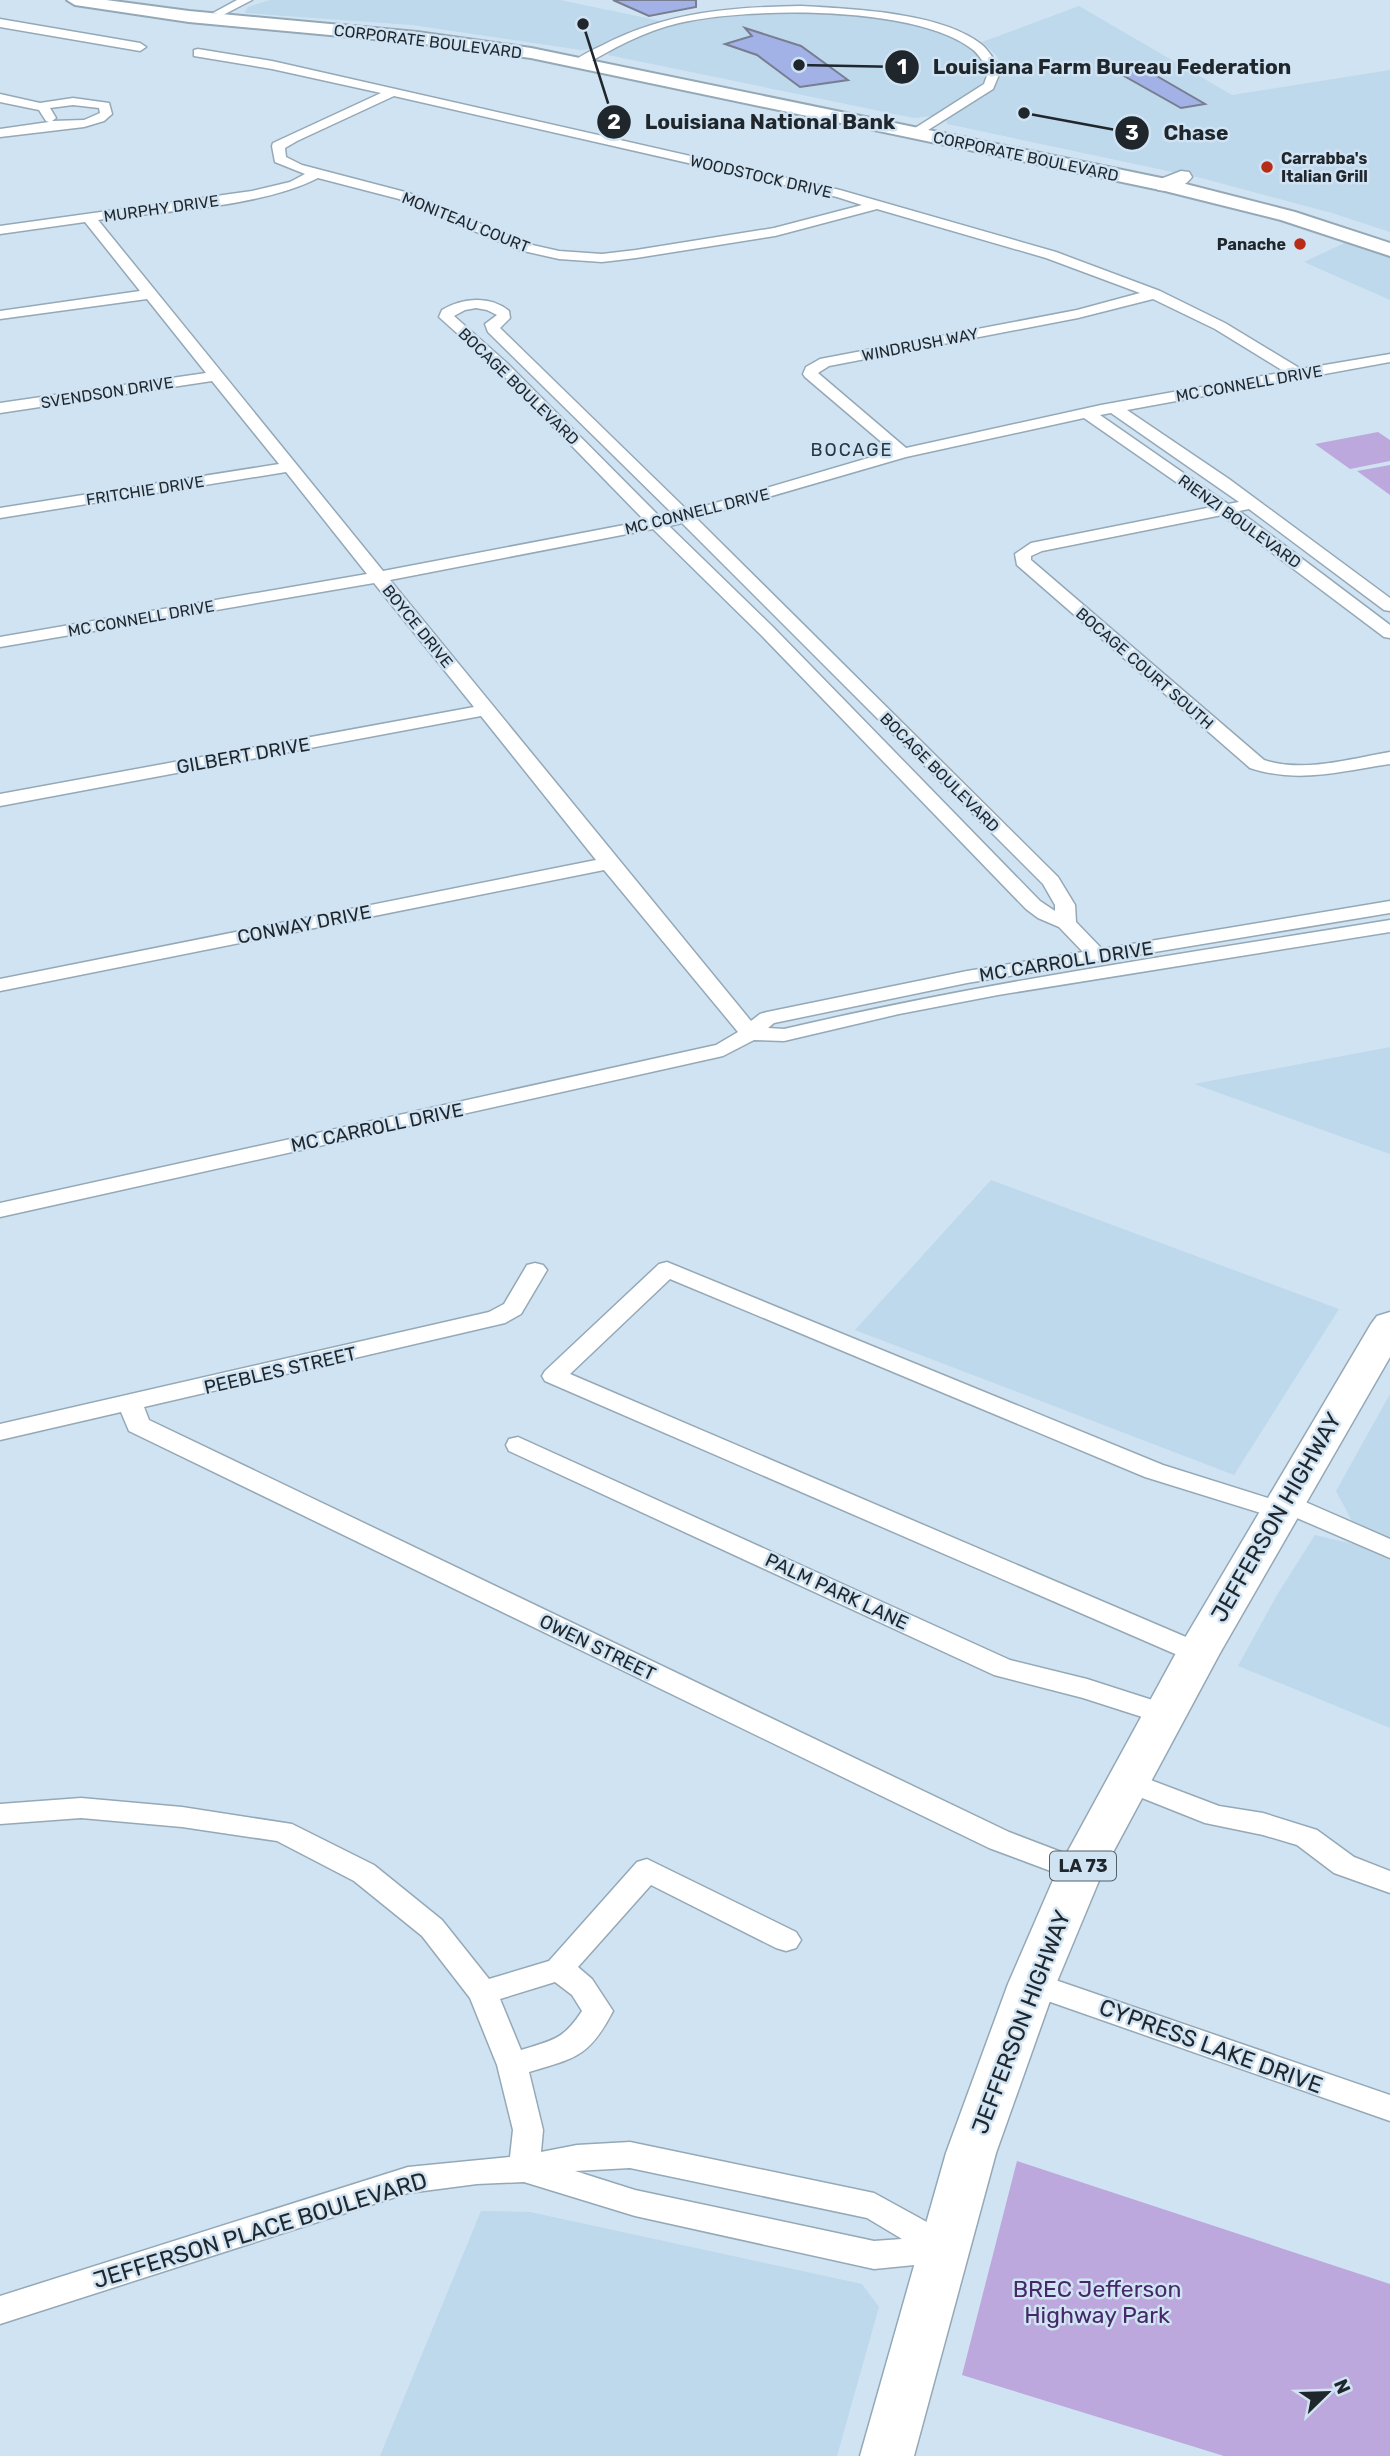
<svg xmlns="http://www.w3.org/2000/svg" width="1390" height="2456" viewBox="0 0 1390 2456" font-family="Rubik,sans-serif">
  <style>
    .built { fill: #bed8ec }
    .green { fill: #bca8dc }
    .building { fill: #a2b2e7; stroke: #787d90; stroke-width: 2 }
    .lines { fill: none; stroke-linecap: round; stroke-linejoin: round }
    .street-casing { stroke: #95a8b6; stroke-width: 3 }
    .secondary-casing { stroke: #95a8b6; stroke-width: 4 }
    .primary-casing { stroke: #95a8b6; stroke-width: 3 }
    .street { fill: #fff; fill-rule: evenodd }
    .secondary { fill: #fff; fill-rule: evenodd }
    .primary { fill: #fff; fill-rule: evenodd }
    .poi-dot { fill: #b82b17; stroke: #d0e3f3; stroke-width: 2.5 }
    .labels { text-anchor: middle; stroke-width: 5; stroke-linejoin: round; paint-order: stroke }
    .far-street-label { font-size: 16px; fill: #1f262c; stroke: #d0e3f3 }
    .far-poi-label { font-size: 16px; font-weight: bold; fill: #1f262c; stroke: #d0e3f3; text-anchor: start }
    .far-neighbourhood-label { font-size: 18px; letter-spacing: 2px; fill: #273743; stroke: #d0e3f3 }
    .shield { fill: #d0e3f3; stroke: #545f68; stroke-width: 2 }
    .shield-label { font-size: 18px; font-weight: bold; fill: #1f262c }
    .street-label { font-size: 19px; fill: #1f262c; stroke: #d0e3f3 }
    .near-street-label { font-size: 23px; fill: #1f262c; stroke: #d0e3f3 }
    .near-park-label { font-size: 23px; fill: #452868; stroke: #d0e3f3 }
    .leader { fill: none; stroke: #1f262c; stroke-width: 2.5 }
    .callout-dot { fill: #1f262c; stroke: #d0e3f3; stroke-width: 2.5 }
    .mark-label { font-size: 21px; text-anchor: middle; font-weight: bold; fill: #fff }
    .callout-label { font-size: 21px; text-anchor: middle; font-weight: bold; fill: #1f262c; stroke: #d0e3f3; stroke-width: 5; stroke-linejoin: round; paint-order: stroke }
  </style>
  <rect width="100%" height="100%" fill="#d0e3f3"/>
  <path class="built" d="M270,0H560L661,21L599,48L581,50L412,25L244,13L248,7Z
    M1079,6L1232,95L1390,70V232L1332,213L1201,178L947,124L946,119L982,98L999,80L1001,65L996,55L982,42Z
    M826,9L925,25L973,46L986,65L984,80L974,92L933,116L914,118L608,55L610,51L661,27L725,12Z
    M1355,238L1390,252V300L1304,262Z
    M1390,1047V1154L1194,1084Z
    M991,1180L1339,1309L1234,1475L855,1330Z
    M1390,1394V1537L1352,1521L1336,1491Z
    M1315,1535L1353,1544L1390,1560V1728L1238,1666L1277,1595Z
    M481,2211L530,2212L862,2284L879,2307L837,2456H380Z"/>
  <path class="green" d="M1378,432L1390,440V461L1350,469L1315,444Z
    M1390,465V495L1357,471Z
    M1017,2161L1390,2284V2456H1224L962,2375Z"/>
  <path class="building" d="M613,0H696V7L649,16Z
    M745,28L801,46L848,80L800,87L757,55L725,44L752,36Z
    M1136,64L1205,104L1181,108L1110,68Z"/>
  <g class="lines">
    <g class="street-casing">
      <path id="street" d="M237,0H252L223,15L213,13Z
        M801,6C852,9 940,12 981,44C989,50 995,62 1001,70L993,89L917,137L911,133L912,130L984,84L989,70C984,64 979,54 972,49C915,5 747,7 679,23C644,31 612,49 581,67L571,64C579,56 592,50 603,45C667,12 731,7 801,6Z
        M0,19L140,43L146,47L140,51L0,27Z
        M198,49L272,61L840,190L1056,252L1160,291L1225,323L1301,369L1390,354V362L1127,410L1229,479L1390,598V611L1384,610L1249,509L1239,511L1390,625V638L1384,637L1222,515L1042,551L1031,556V560L1264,760C1303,773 1349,759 1390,752V764C1341,771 1299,784 1250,768L1017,565L1015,554L1031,543L1212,507L1084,418L906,457L696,518L1058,877L1075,905L1076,922L1102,949L1390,901V913L967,983L774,1023L768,1028L784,1029C984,982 1187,953 1390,920V932L998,995L899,1014L784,1041L754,1040L723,1056L0,1217V1203L716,1045L738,1032L604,870L0,991V979L596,860L481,716L0,806V794L474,707L374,583L0,647V637L367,574L286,472L0,518V508L279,464L212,381L0,413V403L206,373L147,299L0,319V311L140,291L85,222L0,234V226L252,191L290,182L305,174L275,162L272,146L273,143L381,93L272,69L194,56V50ZM394,96L837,197L862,205L774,228L636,250L602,254L559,251L528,244L409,193L302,165L286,157L285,148L297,141ZM318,178L399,199L519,250L559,259L602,262L636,258L775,236L877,209L1046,258L1140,293L1077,310L820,359L806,367L803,374L805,377L892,451L688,511L500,328L510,318L509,311C490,295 462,298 442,310L439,317L497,369L645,521L383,571L98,220C163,211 262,207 318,178ZM1153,299L1215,329L1285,372L1101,405L906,448L818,373L829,366L1078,318ZM476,308L487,310L497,315L485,324L488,332L674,515L661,518L507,363L454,316L465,310ZM1111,413L1239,502L1228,504L1100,415ZM682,523L1043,884L1055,905V911L1040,901L773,627L669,526ZM653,529L761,635L1026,909L1038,918L1059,927L1083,952L967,971L767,1012L760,1014L751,1021L390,580Z
        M0,94L40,103L73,98L109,103L112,114L104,121L84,127L0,137V129L49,122L46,121L39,110L0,102ZM73,105L99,108L100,113L84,120L52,121L56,118L50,108Z
        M667,1262L1163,1465L1274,1500L1285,1495L1294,1497L1390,1539V1558L1290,1515L1280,1519L1145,1477L670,1279L570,1374L1207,1646L1211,1653L1207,1660L1198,1662L1189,1660L545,1381L542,1376L545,1371L659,1264Z
        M535,1263L543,1265L547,1270L521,1314L505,1323L144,1407L149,1420L1009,1832L1090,1863L1094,1871L1090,1879L1080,1882L989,1848L129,1431L121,1412L0,1440V1424L489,1312L504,1304L527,1265Z
        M518,1437L1010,1660L1087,1679L1174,1707L1178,1714L1174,1721L1164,1724L1083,1698L994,1675L509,1451L506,1445L509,1439Z
        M1127,1771L1219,1806L1263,1813L1317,1830L1354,1857L1390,1871V1893L1334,1873L1297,1845L1263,1835L1205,1823L1117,1788L1113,1781L1117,1774Z
        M81,1798L182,1807L292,1824L374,1865L442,1920L489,1979L549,1961L637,1862L647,1859L796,1932L801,1940L796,1948L786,1951L776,1948L651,1885L578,1967L592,1979L613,2011C589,2057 576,2058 529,2072L543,2130L541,2152L577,2145L630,2142L874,2193L956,2238L961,2248L956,2258L945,2262L874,2269L635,2216L524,2182L477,2184L408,2193L0,2324V2296L408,2167L510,2157L513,2130L497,2065L470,1998L422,1936L354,1881L277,1841L182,1827L81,1818L0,1824V1804ZM555,1982L572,1995L582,2011C563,2040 553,2040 521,2050L500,1999ZM630,2168L867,2218L902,2239L874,2241L635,2190L575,2171Z
        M1032,1972L1390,2095V2121L1022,1992L1017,1984L1022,1976Z"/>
    </g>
    <g class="secondary-casing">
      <path id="secondary" d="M67,0H106L189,11L417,32L531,48L1166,179L1295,212L1390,243V256L1281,220L1165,191L531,58L417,43L189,22L75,5Z"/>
    </g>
    <g class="primary-casing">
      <path id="primary" d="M1181,171L1189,172L1192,177C1185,187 1170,192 1158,190L1155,185L1158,180Z
        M1390,1312V1357L1220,1653L1103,1871L1056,1984L996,2153L914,2456H860L946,2153L1008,1984L1057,1871L1176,1653L1371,1324L1377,1316Z"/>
    </g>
    <use href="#street" class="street"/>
    <use href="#secondary" class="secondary"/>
    <use href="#primary" class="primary"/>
  </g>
  <g class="poi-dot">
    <circle cx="1267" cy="167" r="7"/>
    <circle cx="1300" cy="244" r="7"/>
  </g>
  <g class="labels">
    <g class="far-street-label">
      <text transform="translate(428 41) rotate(7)" y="6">CORPORATE BOULEVARD</text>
      <text transform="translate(1026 156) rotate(12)" y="6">CORPORATE BOULEVARD</text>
      <text transform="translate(761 176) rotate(13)" y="6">WOODSTOCK DRIVE</text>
      <text transform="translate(161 208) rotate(-8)" y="6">MURPHY DRIVE</text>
      <text transform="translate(466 222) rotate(22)" y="6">MONITEAU COURT</text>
      <text transform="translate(920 344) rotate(-11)" y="6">WINDRUSH WAY</text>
      <text transform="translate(1249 383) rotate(-10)" y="6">MC CONNELL DRIVE</text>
      <text transform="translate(519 386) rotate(44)" y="6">BOCAGE BOULEVARD</text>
      <text transform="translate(107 392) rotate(-9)" y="6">SVENDSON DRIVE</text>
      <text transform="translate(145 490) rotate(-9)" y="6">FRITCHIE DRIVE</text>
      <text transform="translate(697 511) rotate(-14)" y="6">MC CONNELL DRIVE</text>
      <text transform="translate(1240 521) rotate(36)" y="6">RIENZI BOULEVARD</text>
      <text transform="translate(141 618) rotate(-10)" y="6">MC CONNELL DRIVE</text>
      <text transform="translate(418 626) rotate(51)" y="6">BOYCE DRIVE</text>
      <text transform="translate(1145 668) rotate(41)" y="6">BOCAGE COURT SOUTH</text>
      <text transform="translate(940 772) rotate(45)" y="6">BOCAGE BOULEVARD</text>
    </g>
    <g class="far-poi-label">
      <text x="1281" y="164">Carrabba's<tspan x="1281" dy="18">Italian Grill</tspan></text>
      <text x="1286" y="250" text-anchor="end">Panache</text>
    </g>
    <g class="far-neighbourhood-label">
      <text x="852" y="456">BOCAGE</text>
    </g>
    <rect class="shield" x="1050" y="1851.5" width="66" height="29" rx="5"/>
    <g class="shield-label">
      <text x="1083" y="1872">LA 73</text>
    </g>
    <g class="street-label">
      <text transform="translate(243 755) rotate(-10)" y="7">GILBERT DRIVE</text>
      <text transform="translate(304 924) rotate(-11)" y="7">CONWAY DRIVE</text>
      <text transform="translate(1066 961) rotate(-9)" y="7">MC CARROLL DRIVE</text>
      <text transform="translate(377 1127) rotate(-12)" y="7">MC CARROLL DRIVE</text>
      <text transform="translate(280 1370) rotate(-13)" y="7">PEEBLES STREET</text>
      <text transform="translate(837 1591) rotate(25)" y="7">PALM PARK LANE</text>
      <text transform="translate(598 1647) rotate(26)" y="7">OWEN STREET</text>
    </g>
    <g class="near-street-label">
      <text transform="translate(1276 1517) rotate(-60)" y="8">JEFFERSON HIGHWAY</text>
      <text transform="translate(1021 2022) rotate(-69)" y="8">JEFFERSON HIGHWAY</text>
      <text transform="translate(1211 2046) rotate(20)" y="8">CYPRESS LAKE DRIVE</text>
      <text transform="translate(260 2230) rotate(-17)" y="8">JEFFERSON PLACE BOULEVARD</text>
    </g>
    <g class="near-park-label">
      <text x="1097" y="2297">BREC Jefferson<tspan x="1097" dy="26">Highway Park</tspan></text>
    </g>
  </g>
  <path class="leader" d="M799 65L902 67M583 24L614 122M1024 113L1132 133"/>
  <g class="callout-dot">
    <circle cx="799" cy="65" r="7"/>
    <circle cx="583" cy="24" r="7"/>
    <circle cx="1024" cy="113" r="7"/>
    <circle cx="902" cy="67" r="18"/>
    <circle cx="614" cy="122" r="18"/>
    <circle cx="1132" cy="133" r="18"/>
  </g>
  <g class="mark-label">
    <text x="902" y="74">1</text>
    <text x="614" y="129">2</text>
    <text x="1132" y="140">3</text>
  </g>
  <g class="callout-label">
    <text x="1112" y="74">Louisiana Farm Bureau Federation</text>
    <text x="770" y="129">Louisiana National Bank</text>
    <text x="1196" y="140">Chase</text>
  </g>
  <g transform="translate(1327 2393) rotate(67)" stroke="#d0e3f3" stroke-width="5" paint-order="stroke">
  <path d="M0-5L12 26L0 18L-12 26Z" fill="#1f262c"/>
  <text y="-10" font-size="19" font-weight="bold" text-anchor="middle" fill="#1f262c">N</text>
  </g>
</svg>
